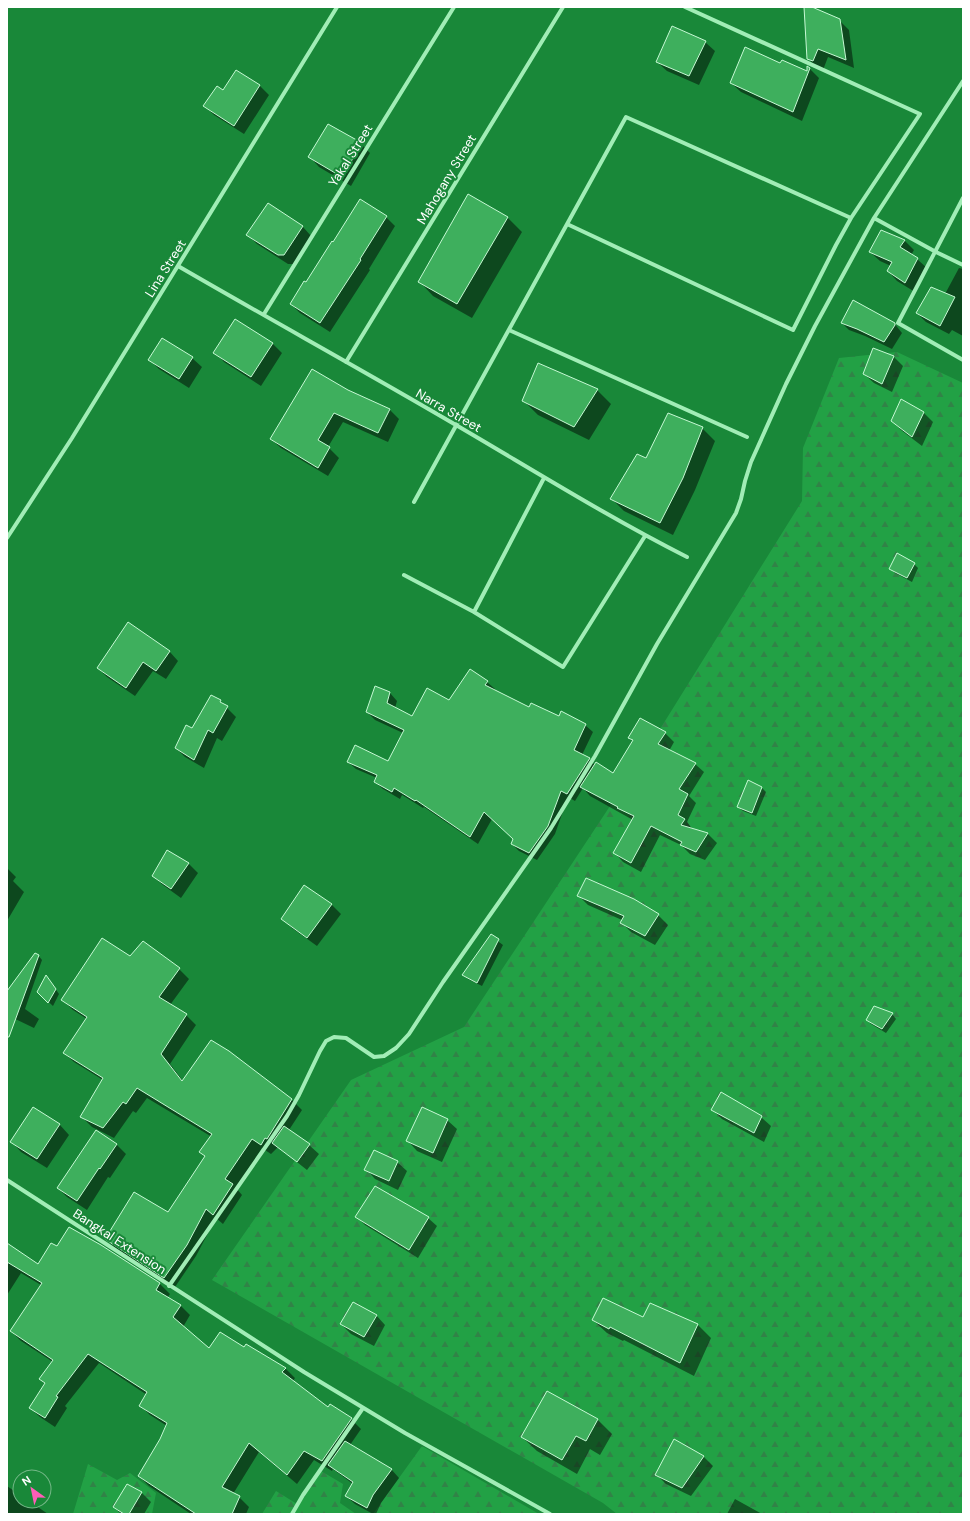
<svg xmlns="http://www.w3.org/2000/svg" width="970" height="1521" viewBox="0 0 970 1521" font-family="'DM Sans',sans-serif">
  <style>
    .forest { fill: url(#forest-firs) }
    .shadow { fill: #0007 }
    .building { fill: #3eaf5d; stroke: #c6f9d4 }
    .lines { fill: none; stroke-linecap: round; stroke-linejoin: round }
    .street { stroke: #a1edb6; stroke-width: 4 }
    .labels { text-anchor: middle; stroke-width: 4; stroke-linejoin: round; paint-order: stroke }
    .street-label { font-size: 13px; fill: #fff; stroke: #198839 }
  </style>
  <defs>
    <pattern id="forest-firs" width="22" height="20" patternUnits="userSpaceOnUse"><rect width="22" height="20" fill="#22a145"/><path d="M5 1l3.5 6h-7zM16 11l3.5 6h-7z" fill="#318347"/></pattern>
  </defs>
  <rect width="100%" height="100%" fill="#198839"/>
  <path class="forest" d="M897,352L963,383V1514H617L603,1503L212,1280L351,1080L464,1027L647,750L802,501L803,448L839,358Z
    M422,1446L539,1514H373Z
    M88,1464L117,1480L130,1473L156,1493L152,1514H73Z
    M321,1471L343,1484L340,1503L356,1514H262L276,1491L297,1504Z"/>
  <path class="shadow" d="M805,7H809L839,20L849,30L854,68L828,57L823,70L817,68L808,58Z
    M705,42L715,51L699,85L667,71L657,62Z
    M782,61L809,72L808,68L810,69L819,78L802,121L741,92L731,83L781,65Z
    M236,71L260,86L269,95L244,134L214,115L205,106L223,91Z
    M361,144L370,153L351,186L319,167L310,157Z
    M469,196L508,218L522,232L472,318L433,296L419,281Z
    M268,204L303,227L312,237L294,264H288L257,244L248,235Z
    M386,217L395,226L369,269L370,270L330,332L300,313L291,304L306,283Z
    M904,240L914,250L911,255L917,259L927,268L915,292L897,281L888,271L891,266L880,261L870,252Z
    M959,268L963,269V336L952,330L949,334L926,322L917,313L945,294Z
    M236,320L273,344L282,353L261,386L224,362L215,352Z
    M842,323H894L902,333L892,349L865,336L849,330Z
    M894,357L903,366L892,392L874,383L864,374Z
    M192,358L202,367L189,388L159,369L150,360Z
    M347,390L389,409L399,419L388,442L343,422L328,447L339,458L328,476L281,448L271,439Z
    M597,390L611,404L589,440L538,415L524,401Z
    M902,401L924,413L933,422L922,446L901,430L892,420Z
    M702,428L715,441L695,490L673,535L624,511L612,499L647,460Z
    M914,564L918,568L912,582L895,573L891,569Z
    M169,651L178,661L166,679L153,671L135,696L107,677L98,668Z
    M487,682L495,689L494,691L529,708L585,725L593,732L582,755L589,759L595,765L613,774L634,742L630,738L665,733L674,742L669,751L695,764L704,772L689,796L696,803L687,822L693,830L708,834L717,843L705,860L690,854L681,845L660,835L641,872L623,862L615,853L633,820L590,796L583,788L575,801L568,797L555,834L537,860L519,851L512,844L514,839L492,819L478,844L424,807L423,808L402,795L400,799L383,789L375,782L377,778L356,769L348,762H389L403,733L375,720L367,712L390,693L397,701L395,708L413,718L450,701Z
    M220,701L236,717L222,741L217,738L204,768L185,757L176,748Z
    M762,788L766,792L756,816L743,811L738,807Z
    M167,852L189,864L198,873L181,898L163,885L153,876Z
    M7,868L16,877L13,881L24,892L7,921Z
    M304,886L332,905L341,914L317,946L292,928L283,918Z
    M579,896L633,900L658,915L668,925L655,945L631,932L621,922L622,920L588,905Z
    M491,936L503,945L482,986L468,979L464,975Z
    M143,942L179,969L189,979L170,1005L186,1015L196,1025L170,1064L183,1081L229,1052L292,1100L302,1110L289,1130L309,1145L319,1154L307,1170L278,1147L271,1154L262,1148L236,1188L242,1195L223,1224L216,1218L196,1256L175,1287L116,1249L106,1239L168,1214L206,1157L201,1152L212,1137L147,1098L136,1113L133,1111L114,1138L92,1127L82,1117L103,1080L74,1062L64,1053L87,1019L73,1010L63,1000L130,958Z
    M38,955L42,960L25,1009L39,1019L34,1028L7,1015V994Z
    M50,981L59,994L53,1006L38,992Z
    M892,1014L896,1019L886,1033L871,1024L867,1020Z
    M33,1108L60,1125L69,1135L47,1168L21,1152L12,1142Z
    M713,1110L761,1117L771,1126L764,1142L722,1119Z
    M447,1120L457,1129L442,1162L417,1151L408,1141Z
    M97,1131L117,1145L126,1154L110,1178L108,1177L87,1210L67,1197L58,1188Z
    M397,1162L407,1171L398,1190L375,1179L366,1169Z
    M357,1217L428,1218L437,1226L418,1258L365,1225Z
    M7,1244L38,1265L57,1248L100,1246L160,1284L170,1294L167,1298L180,1305L190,1315L183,1327L209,1350L244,1349L285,1368L295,1378L293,1381L328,1409L351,1419L361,1429L350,1445L391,1469L399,1478L381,1503L376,1514H373L355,1504L346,1496L353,1484L333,1469L332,1471L314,1460L297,1484L259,1452L233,1494L239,1497L249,1507L246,1514H191L149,1486L139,1476L161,1440L167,1426L150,1415L140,1405L147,1395L99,1363L65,1406L67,1408L55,1427L40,1417L30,1408L45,1384L41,1379L53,1362L21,1341L11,1331L41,1285L21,1273L7,1295Z
    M651,1304L698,1325L711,1338L694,1376L624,1340L623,1341L607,1333L593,1320L644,1319Z
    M376,1315L385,1325L374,1346L351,1334L341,1324Z
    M548,1392L598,1420L612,1434L600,1455L590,1449L577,1474L537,1451L522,1437Z
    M675,1440L704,1457L713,1466L691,1496L666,1484L657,1475Z
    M7,1486L20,1495V1501H29L48,1514H7Z
    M127,1486L142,1493L151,1502L144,1514H121L114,1507Z
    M735,1499L762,1514H727Z"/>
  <path class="building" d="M804,7H812L840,19L846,60L818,49L813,61L807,59Z
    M672,26L706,41L689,76L656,62Z
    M745,47L780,63L782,60L807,71V66L810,68L793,112L730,83Z
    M236,70L260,85L234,126L203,106L217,86L223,90Z
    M328,124L362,143L342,177L308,157Z
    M468,194L508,217L457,304L418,282Z
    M360,199L387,216L360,259L361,260L320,323L290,304L304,281L306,282L332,241L333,242Z
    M268,203L303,226L284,255H278L246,235Z
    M881,230L905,240L900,247L918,258L905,283L887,271L892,262L869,252Z
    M931,287L955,297L940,326L916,313Z
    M853,300L895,323V325L884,342L857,329L841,323Z
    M235,319L273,343L251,377L213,353Z
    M162,338L193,357L179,379L148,360Z
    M873,348L894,356L882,384L863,374Z
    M538,363L598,389L574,427L522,401Z
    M312,369L348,390L390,409L378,433L334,413L318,440L330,447L318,468L270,439Z
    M901,399L924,412L912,437L891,421Z
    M668,413L703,427L683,478L660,523L610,499L637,454L646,458Z
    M897,553L915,563L907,578L889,569Z
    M128,622L170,651L156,671L143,662L126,688L97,668Z
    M470,669L488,681L485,685L529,707L531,703L559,716L561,711L586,724L574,750L590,758L567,794L561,791L548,826L529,853L511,844L513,839L484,812L470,837L416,800L415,801L394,788L392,792L374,782L377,775L347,762L355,745L388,761L404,730L366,712L375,686L390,692L387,703L412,716L427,688L449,700Z
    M211,695L221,700L220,702L228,706L213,733L208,730L194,760L175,748L186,725L192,728Z
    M640,718L666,732L658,744L696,763L679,789L688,794L678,815L685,819L681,825L708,833L696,852L680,845L682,842L651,826L631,863L613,853L634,816L617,808L618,807L580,787L596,762L613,773L633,740L628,738Z
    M748,780L762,787L752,813L737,807Z
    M167,850L189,863L171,889L152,876Z
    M586,878L634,899L659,914L645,936L620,923L624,916L577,896Z
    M304,885L332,904L307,938L281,919Z
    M491,934L499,939L477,983L462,975Z
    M102,938L130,956L143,941L180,968L159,997L187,1014L161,1054L182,1081L211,1040L229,1051L292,1099L267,1139L265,1138L261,1145L252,1139L225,1179L233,1184L213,1215L206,1209L187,1245L164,1278L105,1239L134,1192L168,1212L205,1156L199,1152L212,1134L137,1088L126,1104L123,1102L103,1128L80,1117L103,1078L63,1053L87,1017L61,1000Z
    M35,953L39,955L9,1037H7V991Z
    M46,975L56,989L48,1003L37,992Z
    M874,1006L893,1013L882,1029L866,1020Z
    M721,1092L762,1116L754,1133L711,1110Z
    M33,1107L60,1124L37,1159L10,1142Z
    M422,1107L448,1119L433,1153L406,1141Z
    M284,1126L310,1144L297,1162L272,1143Z
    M96,1130L117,1144L100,1169L99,1168L77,1201L57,1188Z
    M374,1150L398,1161L389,1181L364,1170Z
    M375,1186L429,1217L409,1250L355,1217Z
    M69,1227L101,1245L160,1283L156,1290L181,1305L173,1317L209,1348L220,1332L244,1347L246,1344L286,1368L282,1372L328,1407L330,1404L352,1418L322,1461L304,1451L287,1475L249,1443L222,1487L240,1496L232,1514H196L138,1476L160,1439L167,1423L139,1406L147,1392L88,1354L56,1396L58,1397L45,1418L29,1408L45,1383L39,1379L53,1360L10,1331L42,1283L7,1262V1243L38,1264L51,1243L57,1246Z
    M603,1298L643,1317L650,1303L698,1324L680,1363L610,1327L609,1329L592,1320Z
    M353,1302L377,1315L364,1337L340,1324Z
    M547,1391L598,1419L586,1441L576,1436L562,1460L521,1437Z
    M674,1439L704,1456L682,1488L655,1475Z
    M345,1441L392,1469L373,1495L367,1508L345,1496L353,1482L328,1465Z
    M127,1484L142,1492L129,1514H124L113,1507Z"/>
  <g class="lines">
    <path class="street" d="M963,198L898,323L963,360
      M874,218L936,252L963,265
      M567,224L793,330L836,245L851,218L920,114L685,7
      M178,266C271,320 364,371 456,425C533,470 608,517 687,557
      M264,314L454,7
      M509,330L747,437
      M346,362L563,7
      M414,502L626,117L851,218
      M7,538L72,438L337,7
      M404,575L474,612L563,667L645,536
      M474,612L544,478
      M7,1180L304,1372L405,1433L550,1514
      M169,1286L287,1116L299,1095L320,1051L326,1041L334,1037L346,1038L374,1057L384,1056L396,1048L409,1034L443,982L551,828L595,756L657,644L736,513L741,499L745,481L751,462L786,384L815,326L874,218L963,81
      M292,1514L303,1495L363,1408"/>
  </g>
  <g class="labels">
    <g class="street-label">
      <text transform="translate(350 155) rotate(-58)" y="5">Yakal Street</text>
      <text transform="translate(446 179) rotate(-59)" y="5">Mahogany Street</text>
      <text transform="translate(165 268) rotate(-58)" y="5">Lina Street</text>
      <text transform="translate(449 410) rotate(30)" y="5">Narra Street</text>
      <text transform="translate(120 1241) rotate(33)" y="5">Bangkal Extension</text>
    </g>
  </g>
  <rect width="970" height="1521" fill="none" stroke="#ffffff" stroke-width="16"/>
  <g transform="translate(32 1489) rotate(327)"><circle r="19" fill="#198839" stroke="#75b888"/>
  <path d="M0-3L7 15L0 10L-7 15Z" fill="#ff5db8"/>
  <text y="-6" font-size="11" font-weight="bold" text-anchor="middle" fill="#ffffff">N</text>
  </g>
</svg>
